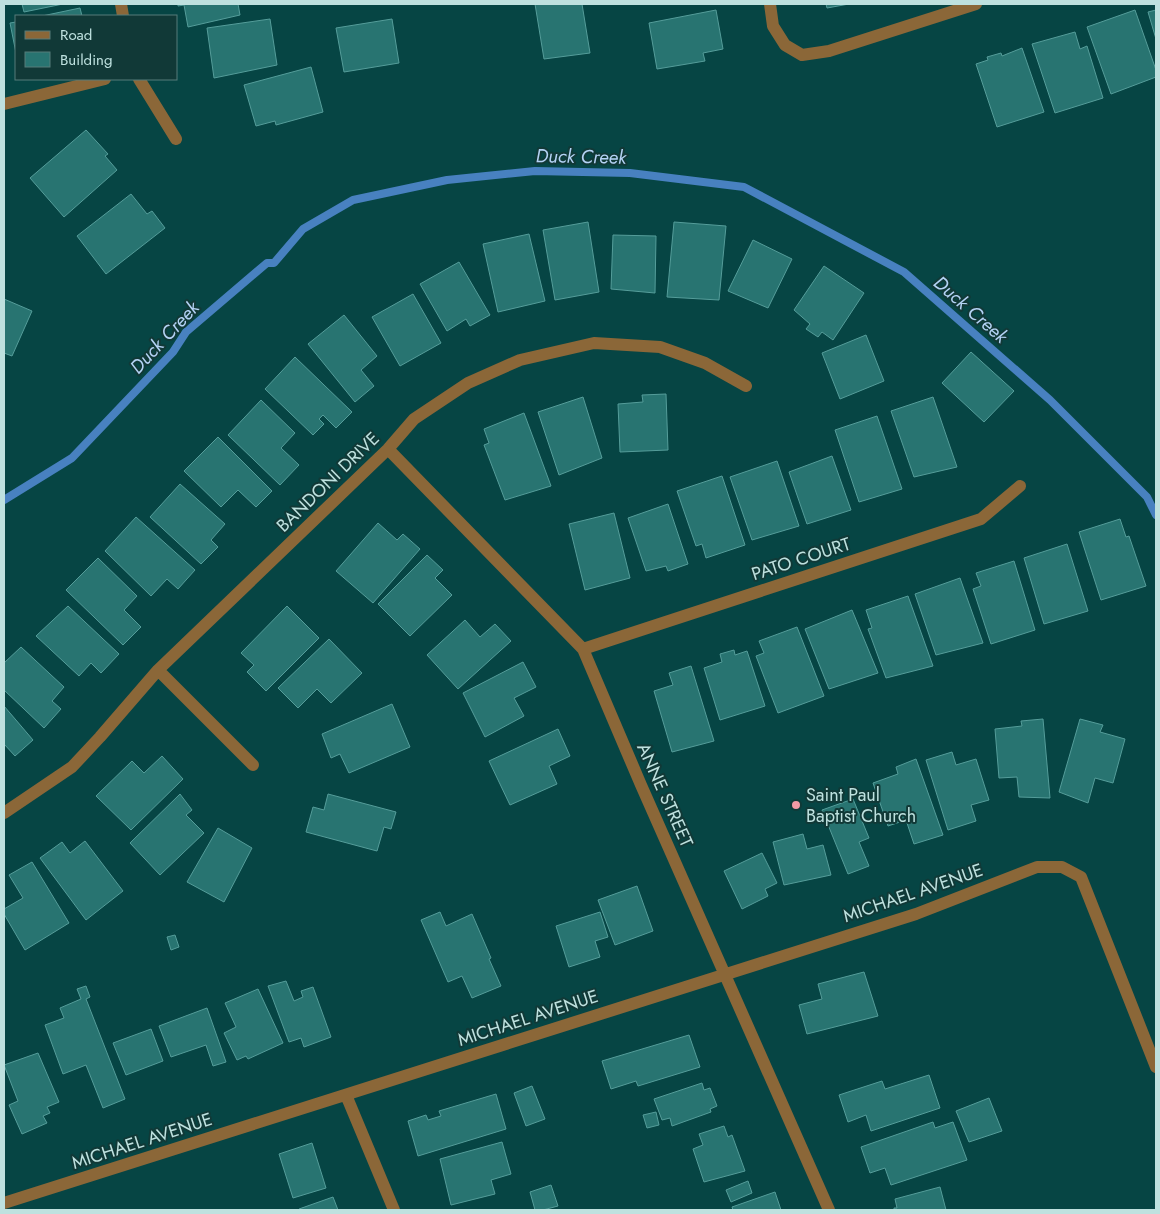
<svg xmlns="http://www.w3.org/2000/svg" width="1160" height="1214" viewBox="0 0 1160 1214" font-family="Jost,sans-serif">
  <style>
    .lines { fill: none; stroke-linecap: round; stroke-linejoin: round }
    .stream { stroke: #4881c0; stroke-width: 8 }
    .building { fill: #287471; stroke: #559d9a }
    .minor { stroke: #8b6738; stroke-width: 12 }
    .poi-dot { fill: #f49aa5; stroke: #113937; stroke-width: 2 }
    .labels { text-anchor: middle; stroke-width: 4; stroke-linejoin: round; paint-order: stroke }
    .street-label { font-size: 18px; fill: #bee1df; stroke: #113937 }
    .poi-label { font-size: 18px; fill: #bee1df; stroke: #113937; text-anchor: start }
    .water-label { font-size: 19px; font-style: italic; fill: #b4d2f4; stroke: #113937 }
  </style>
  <rect width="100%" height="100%" fill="#064544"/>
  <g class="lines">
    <path class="stream" d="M4,500L72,458L173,352L186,332L267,263H274L303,229L353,200L447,180L535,171L630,173L744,187L904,272L1050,400L1147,497L1156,515"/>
  </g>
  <path class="building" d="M22,4H63L24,12Z
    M178,4H238L240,15L188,27L184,5L178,6Z
    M535,4H582L590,53L544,59Z
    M826,4H849L827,8Z
    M80,8L82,16H42Z
    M716,10L723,49L703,53L705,61L657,69L649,23Z
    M1135,10L1156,70V77L1111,94L1087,27Z
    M1156,10V39L1148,12Z
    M270,19L277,65L214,78L207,28Z
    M392,19L399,63L344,72L336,28Z
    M16,22V53L10,23Z
    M1075,32L1080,49L1087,46L1103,98L1055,113L1032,44Z
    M1022,48L1044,112L997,127L976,64L988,60L987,57L1001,53L1002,56Z
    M311,67L323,112L276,125L275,121L256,126L244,85Z
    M86,130L108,154L105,156L117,170L64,217L30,178Z
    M131,194L147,214L152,211L165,228L106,274L77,236Z
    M588,222L599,292L555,300L543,230Z
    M674,222L726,226L719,300L667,297Z
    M529,234L545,301L498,312L483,244Z
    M613,235L656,236L655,293L611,289Z
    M753,240L792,259L768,308L728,291Z
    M459,262L490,315L470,326L466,319L447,331L420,284Z
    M824,266L864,293L833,340L822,332L818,337L806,329L810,324L794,310Z
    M413,294L441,343L400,366L372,317Z
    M4,299L32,311L12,356L4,353Z
    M344,315L377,356L361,370L374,386L355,402L308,344Z
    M866,335L884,381L840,399L822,353Z
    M971,352L1014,391L984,422L942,383Z
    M295,357L352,412L336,428L323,415L319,419L324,424L313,435L265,389Z
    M666,394L668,450L620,452L618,404L643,402L642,395Z
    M583,397L602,458L559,475L538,412Z
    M933,397L957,467L914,477L891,411Z
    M261,400L295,433L281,448L299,465L280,485L228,435Z
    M524,413L551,486L505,500L484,445L489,443L484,429Z
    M877,416L902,489L859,502L835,430Z
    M218,437L272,491L256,507L238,490L221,507L184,471Z
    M832,456L851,510L807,524L789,472Z
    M777,461L799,526L752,540L730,477Z
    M722,476L745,545L706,558L702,544L696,546L677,491Z
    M180,484L225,524L211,540L218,547L201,564L150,517Z
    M668,504L688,564L668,571L666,566L646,571L628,518Z
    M614,513L630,578L585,590L569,524Z
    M136,517L195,570L178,589L167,579L151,596L105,551Z
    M1120,519L1126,537L1129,536L1146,586L1101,600L1079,532Z
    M378,523L397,540L403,534L420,549L373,603L336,571Z
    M1067,544L1088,611L1044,624L1024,558Z
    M427,555L443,570L435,578L452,595L410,636L378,604Z
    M98,558L137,596L124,610L141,627L123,645L66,590Z
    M1014,561L1035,630L991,644L973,589L981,586L976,573Z
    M960,578L983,643L936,655L915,594Z
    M908,596L933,666L886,678L868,629L872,628L866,610Z
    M68,606L119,654L101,673L91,663L79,676L36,636Z
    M287,606L319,638L266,691L247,672L254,665L241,653Z
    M852,610L878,673L829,689L805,629Z
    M465,620L480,637L495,624L511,641L458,689L427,655Z
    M797,627L824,696L778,713L756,656L764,653L759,641Z
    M329,639L362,673L331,703L317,689L298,708L278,688Z
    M21,647L64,687L52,701L61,709L44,728L4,690V663Z
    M734,650L735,655L747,651L765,706L720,720L704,668L722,662L720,654Z
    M523,662L536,687L514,698L524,716L485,737L463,693Z
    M691,666L714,741L672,752L654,691L673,685L669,673Z
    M392,704L410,747L349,773L340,754L331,758L322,734Z
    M4,706L33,740L15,756L4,744Z
    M1043,719L1050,798L1019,797L1017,777L999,778L995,729L1022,726L1021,721Z
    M1080,719L1103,725L1100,732L1125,739L1113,783L1095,778L1088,803L1059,792Z
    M558,729L570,756L549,766L557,784L510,805L489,761Z
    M952,752L956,765L976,759L989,800L971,805L976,821L948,830L926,760Z
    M162,756L183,779L131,830L96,796L132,761L144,773Z
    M916,759L943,835L914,844L906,820L888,826L873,783L898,774L896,767Z
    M180,794L192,810L186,815L204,833L160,875L130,843Z
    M328,794L396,812L391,829L384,827L377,851L306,832L313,807L324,810Z
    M853,799L869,838L859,842L869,866L848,874L822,810Z
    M218,828L252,848L224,902L187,882Z
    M803,834L807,849L823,845L831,875L784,885L773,842Z
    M85,841L123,891L86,920L40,858L62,842L70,853Z
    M762,853L777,883L765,889L768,896L742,909L724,871Z
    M32,862L69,923L25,950L4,914V909L23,898L9,875Z
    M637,886L653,931L615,945L598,900Z
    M440,912L446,926L472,914L491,958L489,959L501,986L472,998L462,976L448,982L421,920Z
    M600,912L608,937L595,941L600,957L569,967L556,926Z
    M175,935L179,947L171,950L167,937Z
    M864,972L878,1016L807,1034L799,1005L822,999L818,984Z
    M286,981L294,1001L303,997L301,991L313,987L331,1037L304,1047L301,1038L289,1042L268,986Z
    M86,986L90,997L86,999L125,1099L103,1108L86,1065L63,1074L45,1025L64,1018L60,1008L81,999L77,989Z
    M258,989L283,1043L248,1059L246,1056L237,1060L224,1033L236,1027L225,1003Z
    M207,1008L226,1062L213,1066L206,1045L171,1057L159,1026Z
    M151,1029L163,1061L126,1075L113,1043Z
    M689,1035L700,1067L638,1086L636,1081L611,1089L602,1061Z
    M38,1053L59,1102L47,1107L50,1113L43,1116L47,1123L22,1134L9,1105L18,1101L4,1065Z
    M929,1075L940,1108L871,1131L866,1115L848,1122L839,1095L882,1081L885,1089Z
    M702,1083L704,1090L710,1088L717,1106L710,1109L711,1112L672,1126L670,1118L662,1120L654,1099Z
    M532,1086L545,1119L526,1126L514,1093Z
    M496,1094L506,1129L418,1156L408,1121L426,1115L428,1120L441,1116L439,1111Z
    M989,1098L1002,1131L969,1142L956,1111Z
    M656,1112L659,1125L647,1128L643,1115Z
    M933,1122L935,1128L953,1122L967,1160L891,1185L885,1168L870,1173L861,1147Z
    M724,1126L728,1137L732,1135L745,1171L704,1182L693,1149L703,1145L699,1134Z
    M502,1142L511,1174L491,1180L495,1194L451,1205L440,1159Z
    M312,1143L326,1188L293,1198L279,1154Z
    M748,1181L752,1193L731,1202L726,1190Z
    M551,1185L558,1206L543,1210H535L530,1192Z
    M940,1187L946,1210H894V1208H897L895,1199Z
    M775,1192L781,1210H733L732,1207Z
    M333,1197L338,1210H299V1209Z"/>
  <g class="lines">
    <path class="minor" d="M121,4L123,16
      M770,4L773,26L785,45L802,55L829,51L976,4
      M139,79L176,139
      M4,104L105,79
      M388,449L583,649L641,785L829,1210
      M583,649L981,519L1020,486
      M158,670L253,765
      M4,813L72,767L100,737L158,670L388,449L414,419L468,383L520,360L594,343L660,347L705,363L746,386
      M346,1095L394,1210
      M4,1203L916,914L1037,867H1062L1081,877L1156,1067"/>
  </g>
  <circle class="poi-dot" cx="796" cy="805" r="5"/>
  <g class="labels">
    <g class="street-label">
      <text transform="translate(328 482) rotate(-44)" y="6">BANDONI DRIVE</text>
      <text transform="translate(801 559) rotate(-18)" y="6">PATO COURT</text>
      <text transform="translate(665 795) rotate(66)" y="6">ANNE STREET</text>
      <text transform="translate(913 893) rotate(-19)" y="6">MICHAEL AVENUE</text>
      <text transform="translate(528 1018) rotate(-18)" y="6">MICHAEL AVENUE</text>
      <text transform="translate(142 1141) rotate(-18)" y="6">MICHAEL AVENUE</text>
    </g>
    <g class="poi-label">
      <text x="806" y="801">Saint Paul<tspan x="806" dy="21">Baptist Church</tspan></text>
    </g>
    <g class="water-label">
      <text transform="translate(581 156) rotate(1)" y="7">Duck Creek</text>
      <text transform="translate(971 309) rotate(41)" y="7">Duck Creek</text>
      <text transform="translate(164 337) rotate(-47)" y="7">Duck Creek</text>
    </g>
  </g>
  <rect width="1160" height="1214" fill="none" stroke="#bee1df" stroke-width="10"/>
  <rect x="15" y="15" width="162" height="65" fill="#113937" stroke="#567c7a"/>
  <rect x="25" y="31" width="25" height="8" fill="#8b6738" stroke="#567c7a"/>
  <text x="60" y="40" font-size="15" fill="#bee1df">Road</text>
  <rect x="25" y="52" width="25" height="15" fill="#287471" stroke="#567c7a"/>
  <text x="60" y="65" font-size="15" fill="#bee1df">Building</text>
</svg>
